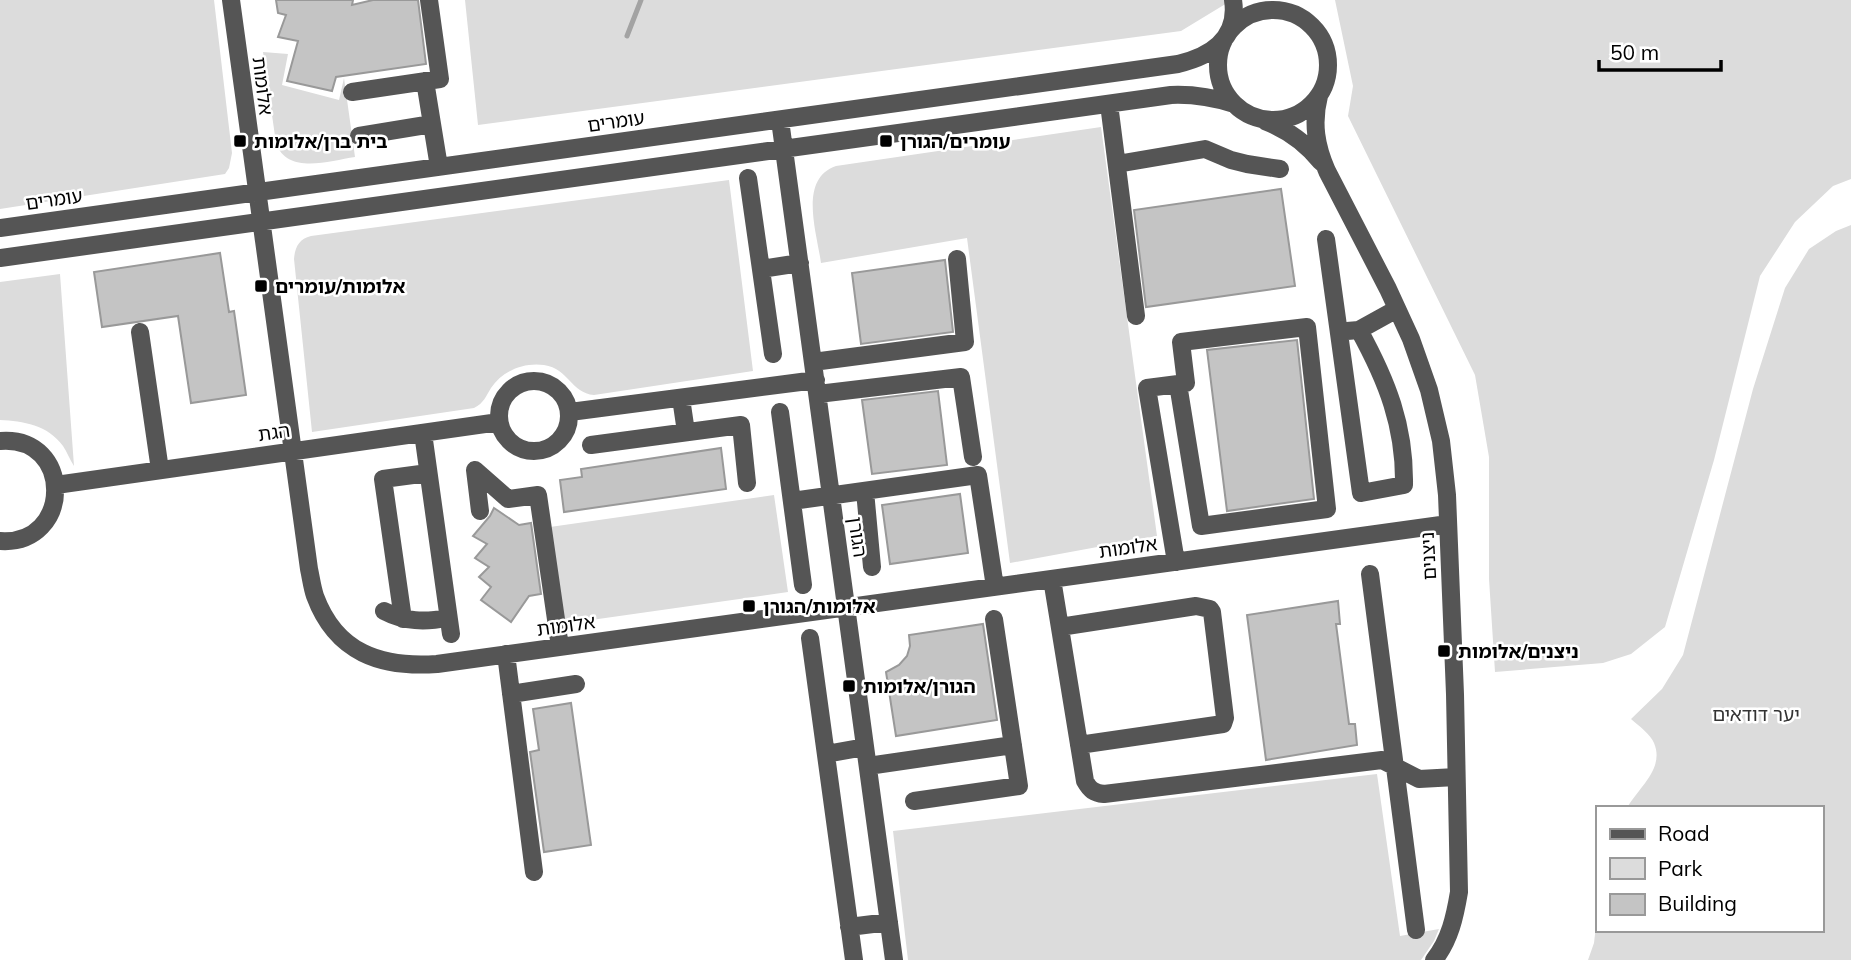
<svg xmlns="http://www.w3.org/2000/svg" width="1851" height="960" viewBox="0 0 1851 960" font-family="Mulish,'Noto Sans Hebrew',sans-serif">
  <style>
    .green { fill: #dcdcdc }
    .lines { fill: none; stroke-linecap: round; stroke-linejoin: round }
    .stream { stroke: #a3a3a3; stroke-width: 5 }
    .building { fill: #c4c4c4; stroke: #999; stroke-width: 2 }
    .minor { stroke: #555; stroke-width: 18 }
    .poi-dot { fill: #000; stroke: #fff; stroke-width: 2.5 }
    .labels { text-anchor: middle; stroke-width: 5; stroke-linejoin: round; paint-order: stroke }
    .street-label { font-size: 19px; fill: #000; stroke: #fff }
    .poi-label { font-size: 19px; font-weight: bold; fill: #000; stroke: #fff; text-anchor: start }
    .park-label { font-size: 19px; fill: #333; stroke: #fff }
  </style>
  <rect width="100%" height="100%" fill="#fff"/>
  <path class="green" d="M0,0H214L232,153L229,168L225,174L0,209Z
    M465,0H1232L1181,31L478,125Z
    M1335,0H1851V179L1833,186L1795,222L1760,276L1714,460L1665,627L1631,654L1603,663L1495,672L1489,579V457L1475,375L1348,116L1353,86Z
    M263,52L288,54L282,85L339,100L344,78L355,157C329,161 287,175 276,143Z
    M1101,127L1157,536L1010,563L967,238L821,263C817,233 798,179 836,166Z
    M729,180L753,371L594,395C571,393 569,369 544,365C524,362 502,371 491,388C486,396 484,403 474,408L312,432L294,259C295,247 299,239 311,236Z
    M1851,225V960H1588L1594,943L1597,917V930H1821V808H1627C1638,788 1665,769 1654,743C1651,735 1638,725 1631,719L1662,689L1683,655L1753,389L1785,288L1809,249L1836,231Z
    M60,274L74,466C70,460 67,452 63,446C48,425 23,421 0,420V282Z
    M774,495L788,592L563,624L550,527Z
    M1377,774L1400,936L1439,929L1434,941L1421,960H908L893,831Z"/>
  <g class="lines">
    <path class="stream" d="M627,36L641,0"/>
  </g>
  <path class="building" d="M276,0H353L352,5L373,0H418L426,64L336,77L332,91L287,81L298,41L278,37L286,15L278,13Z
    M1281,189L1295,286L1146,307L1134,210Z
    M220,253L229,312L234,311L246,395L191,403L178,316L102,327L94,272Z
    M945,260L953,332L861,344L852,273Z
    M1297,340L1314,499L1227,511L1207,350Z
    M938,391L947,465L872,474L862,400Z
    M721,448L726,489L564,512L560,480L582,477L581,469Z
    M960,494L968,553L890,564L882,505Z
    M494,508L519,525L531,523L541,594L529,596L511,622L481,600L491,587L479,577L489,567L475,558L487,544L473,536L490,516Z
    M1338,601L1340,624H1336L1349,724H1355L1357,745L1266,760L1247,615Z
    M983,624L997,720L896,736L886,672L899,665L907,656L910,646L909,635Z
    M571,703L591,845L544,852L530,752L539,750L533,709Z"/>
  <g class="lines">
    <path class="minor" d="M231,0L309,569C311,578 312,587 315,596C336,653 381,668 437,664L1448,524
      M1218 65a55 55 0 1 1 110 0a55 55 0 1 1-110 0Z
      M425,81L439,167
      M352,92L440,79L429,0
      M1319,96C1312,123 1316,146 1327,171L1388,289L1411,339L1429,390L1441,441L1447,495L1455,694L1459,892C1455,916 1450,940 1434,960
      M1109,104L1136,316
      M780,120L894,960
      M1265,121C1288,130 1306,143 1321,162
      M359,136L432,124
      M1117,164L1205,149L1231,160L1247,164L1280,169
      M748,178L773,354
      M0,228L1178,64C1212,56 1239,38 1233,0
      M1326,239L1361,493L1404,485C1405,426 1387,381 1359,330
      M0,258L1171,95C1194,94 1212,97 1234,104
      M761,269L800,263
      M1347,331L1359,330L1397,309
      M140,332L160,470
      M813,362L965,342L957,259
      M499 416a35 35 0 1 1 70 0a35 35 0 1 1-70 0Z
      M818,394L961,377L973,457
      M681,398L686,432
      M570,412L816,380
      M780,412L803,585
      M423,433L451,634
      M0,441C74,435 73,546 0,541
      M591,445L741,425L747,483
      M56,485L499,422
      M865,491L872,567
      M792,501L978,475L995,587
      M480,511L475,470L508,499L538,495L560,647
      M1176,562L1147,388L1186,383L1181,342L1307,327L1327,509L1201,526L1178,384
      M1370,574L1416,930
      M1052,579L1085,781C1090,790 1094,793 1104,794L1382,760L1419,779L1456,777
      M384,611C405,622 425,622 448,618
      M403,619L383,479L428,473
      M1060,627L1196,606L1210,609L1212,612L1225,718L1223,724L1079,745
      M810,638L854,960
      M506,654L534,872
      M511,694L576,684
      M826,754L865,747
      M868,766L1013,745
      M914,801L1019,786L994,619
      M849,927L889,922"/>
  </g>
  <g class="poi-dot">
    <rect x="233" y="134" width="14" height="14" rx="3.5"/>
    <rect x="879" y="134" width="14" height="14" rx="3.5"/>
    <rect x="254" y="279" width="14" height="14" rx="3.5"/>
    <rect x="742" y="599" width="14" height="14" rx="3.5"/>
    <rect x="1437" y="644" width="14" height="14" rx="3.5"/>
    <rect x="842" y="679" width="14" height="14" rx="3.5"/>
  </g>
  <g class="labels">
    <g class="street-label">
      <text transform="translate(263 86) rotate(83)" y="7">אלומות</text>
      <text transform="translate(616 121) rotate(-8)" y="7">עומרים</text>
      <text transform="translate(54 199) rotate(-8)" y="7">עומרים</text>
      <text transform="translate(274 432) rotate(-8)" y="7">הגת</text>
      <text transform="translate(858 537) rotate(82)" y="7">הגורן</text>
      <text transform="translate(1128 547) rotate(-8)" y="7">אלומות</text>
      <text transform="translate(1428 556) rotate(-93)" y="7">ניצנים</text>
      <text transform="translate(566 625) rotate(-8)" y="7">אלומות</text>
    </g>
    <g class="poi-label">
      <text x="254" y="148">בית ברן/אלומות</text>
      <text x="900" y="148">עומרים/הגורן</text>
      <text x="275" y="293">אלומות/עומרים</text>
      <text x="763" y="613">אלומות/הגורן</text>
      <text x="1458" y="658">ניצנים/אלומות</text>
      <text x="863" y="693">הגורן/אלומות</text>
    </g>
    <g class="park-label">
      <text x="1756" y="721">יער דודאים</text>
    </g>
  </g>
  <rect x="1596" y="806" width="228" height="126" fill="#ffffff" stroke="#999999" stroke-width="2"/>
  <rect x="1610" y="829" width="35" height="10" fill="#555555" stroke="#999999" stroke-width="2"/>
  <text x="1658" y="841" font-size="21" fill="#000000">Road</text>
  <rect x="1610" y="858" width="35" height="21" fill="#dcdcdc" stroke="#999999" stroke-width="2"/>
  <text x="1658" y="876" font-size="21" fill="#000000">Park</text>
  <rect x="1610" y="894" width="35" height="21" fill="#c4c4c4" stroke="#999999" stroke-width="2"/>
  <text x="1658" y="911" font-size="21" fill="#000000">Building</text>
  <path d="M1599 60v10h122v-10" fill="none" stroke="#000000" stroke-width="3.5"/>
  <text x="1610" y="60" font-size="21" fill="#000000" stroke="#ffffff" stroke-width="5" paint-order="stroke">50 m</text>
</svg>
